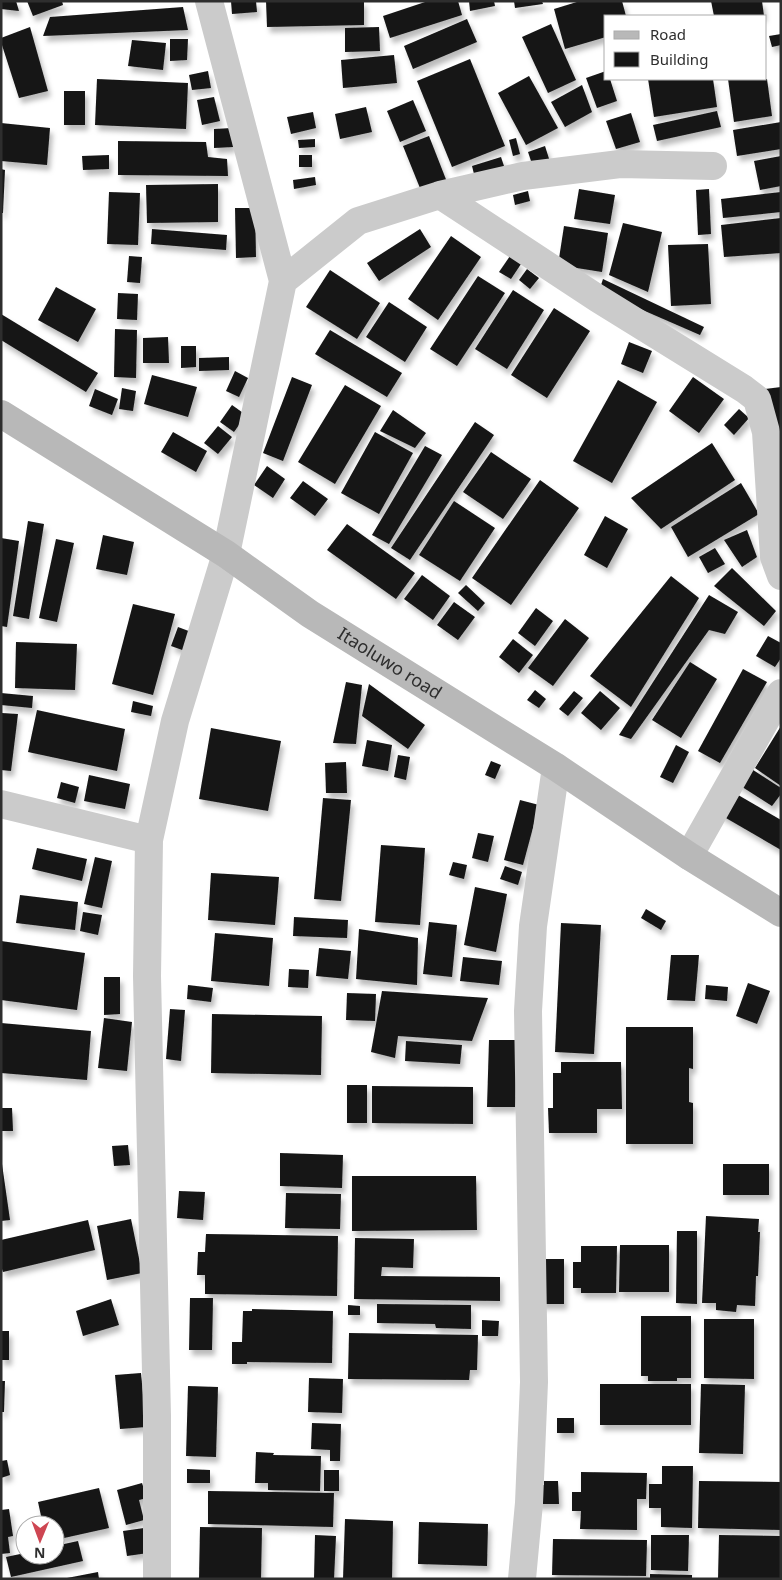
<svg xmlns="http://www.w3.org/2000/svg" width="782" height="1580" viewBox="0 0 782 1580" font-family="'Noto Sans',sans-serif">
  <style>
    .building { fill: #151515; filter: url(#shadow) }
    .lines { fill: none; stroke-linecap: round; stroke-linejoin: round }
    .street { stroke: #cbcbcb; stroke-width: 28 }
    .secondary { stroke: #b8b8b8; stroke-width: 28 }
    .labels { text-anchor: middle; stroke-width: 5; stroke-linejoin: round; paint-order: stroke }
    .street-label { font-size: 18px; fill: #2e2e2e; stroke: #fff }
  </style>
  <defs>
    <filter id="shadow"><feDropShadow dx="3" dy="5.5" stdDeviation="2.5" flood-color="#0004"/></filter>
  </defs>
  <rect width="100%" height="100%" fill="#fff"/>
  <path class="building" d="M1,1H16L19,11L1,9Z
    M27,1H62L63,5L33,16Z
    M231,1H256L257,12L232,14Z
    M266,1H364V25L267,27Z
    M428,1H458L462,15L390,38L383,16Z
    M469,1H494L495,6L470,11Z
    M514,1H542L543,4L515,8Z
    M580,1H622L626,16H606V37L565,49L554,9Z
    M711,1H762L764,16H714Z
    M183,7L188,30L43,36L50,17Z
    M467,19L477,42L413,69L404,46Z
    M551,24L576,80L548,93L522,37Z
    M30,27L48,91L19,98L1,42V38Z
    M379,27L380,51L345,52V28Z
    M781,34V45L772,47L769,36Z
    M170,39H188L187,60L170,61Z
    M132,40L166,43L163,70L128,66Z
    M394,55L397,83L343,88L341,60Z
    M470,59L505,146L452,167L417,81Z
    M208,71L211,88L192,90L189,75Z
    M606,71V79H610L617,101L597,108L586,78Z
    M529,76L558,128L526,145L498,93Z
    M97,79L188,83L186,129L95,125Z
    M648,79H713L717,107L654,117Z
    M728,79H767L772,116L734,122Z
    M582,85L592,112L565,127L551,102Z
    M64,91H85V125H64Z
    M214,97L220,121L202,125L197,100Z
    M413,100L426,131L400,142L387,111Z
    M366,107L372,132L340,139L335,114Z
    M717,111L721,127L657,141L653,125Z
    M313,112L316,128L291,134L287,117Z
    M631,113L640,142L616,149L606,121Z
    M781,122V149L737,156L733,130Z
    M1,123L50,128L47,165L1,161Z
    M232,128L233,147L214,148V129Z
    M429,136L447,182L422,193L403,146Z
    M516,138L520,154L513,156L509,140Z
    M315,139V147L299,148L298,140Z
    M118,141L206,142L208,157L227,159L228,176L118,175Z
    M545,146L551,165L534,170L528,152Z
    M109,155V169L83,170L82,156Z
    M299,155H312V167H299Z
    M781,156V186L760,190L754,161Z
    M501,157L505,169L475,178L472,166Z
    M1,169L5,170L3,213H1Z
    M315,177L316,185L294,189L293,180Z
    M218,184V222L147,223L146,185Z
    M579,189L615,195L610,224L574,219Z
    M709,189L711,234L698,235L696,190Z
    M528,191L530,201L515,205L513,195Z
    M109,192L140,193L138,245L107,244Z
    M781,192V212L723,218L721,199Z
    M235,208H255L256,257L236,258Z
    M781,218V253L724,257L721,225Z
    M623,223L662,232L648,292L609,275Z
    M564,226L608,233L602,272L558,265Z
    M152,229L227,235L226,250L151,244Z
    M420,229L431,247L379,281L367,263Z
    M451,236L481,257L438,320L408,299Z
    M708,244L711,304L671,306L668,245Z
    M129,256L142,257L140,283L127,282Z
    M510,256L521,264L511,279L499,272Z
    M527,269L539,278L530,289L519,280Z
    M330,270L380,303L357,339L306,307Z
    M478,276L505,293L457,366L430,349Z
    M603,279L704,327L700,335L599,291Z
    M56,287L96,309L78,342L38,320Z
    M513,290L544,310L507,369L475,349Z
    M118,293L138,294L137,320L117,319Z
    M389,302L427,327L405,362L366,337Z
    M554,308L590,331L547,398L511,375Z
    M1,314L98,373L86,392L1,340Z
    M115,329L137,330L136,378L114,377Z
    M330,330L402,373L387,397L315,354Z
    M168,337L169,363H143V338Z
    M629,342L652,351L643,373L621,364Z
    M181,346H196V367L181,368Z
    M229,357V370L199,371V358Z
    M235,371L248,378L239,397L226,391Z
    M152,375L197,387L188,417L144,404Z
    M292,377L312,385L283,461L263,453Z
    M693,377L724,399L699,433L669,411Z
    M618,380L657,402L612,483L573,461Z
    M345,385L381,406L335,484L298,462Z
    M781,387V439L771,440L765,389Z
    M122,388L136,391L133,411L119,409Z
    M95,389L118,399L112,415L89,406Z
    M232,405L246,415L234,432L220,422Z
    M739,409L749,418L734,435L724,425Z
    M393,410L426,433L415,448L380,431Z
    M475,422L494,435L410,560L391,548Z
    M218,426L232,437L218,454L204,443Z
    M173,432L207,451L196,472L161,452Z
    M375,432L413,453L379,514L341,493Z
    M712,443L735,480L661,529L631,498Z
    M425,446L442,455L389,544L372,535Z
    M491,452L531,479L503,519L463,492Z
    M267,466L285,479L273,498L254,485Z
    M540,480L579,508L511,605L472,578Z
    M303,481L328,499L315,516L290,498Z
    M741,483L759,514L688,557L671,527Z
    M454,501L495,528L460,581L419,555Z
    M605,516L628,529L607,568L584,555Z
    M28,521L44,524L29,619L13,616Z
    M347,524L415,573L396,599L327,550Z
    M747,530L757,557L742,567L724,540Z
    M103,535L134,542L127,575L96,569Z
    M1,538L19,541L7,627L1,626Z
    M56,539L74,543L57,622L39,618Z
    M715,548L725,564L708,573L699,557Z
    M732,568L776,611L764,626L714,586Z
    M422,575L450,596L433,620L404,599Z
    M671,576L699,598L631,707L590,676Z
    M466,585L485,603L478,611L458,593Z
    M709,595L738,612L725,634L709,630L631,739L619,735Z
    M454,602L475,617L458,640L437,625Z
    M133,604L175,614L153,695L112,684Z
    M536,608L553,621L535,646L518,633Z
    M565,619L589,638L553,686L528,668Z
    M178,627L194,633L188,652L171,646Z
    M768,636L781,643V658L775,667L756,656Z
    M513,639L533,655L519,673L499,657Z
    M16,642L77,644L75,690L15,688Z
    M690,662L717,679L681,738L652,720Z
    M743,669L767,682L720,763L698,751Z
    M346,682L362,685L356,744L333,743Z
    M369,684L425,725L408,749L362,716Z
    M535,690L546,699L539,708L527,700Z
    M574,691L583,698L568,716L559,709Z
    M600,691L620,708L601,730L581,713Z
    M1,693L33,696L32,708L1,705Z
    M133,701L153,706L151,716L131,712Z
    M37,710L125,729L117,771L28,752Z
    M2,713L18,714L11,771L1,770Z
    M781,726V786L755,768Z
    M211,728L281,741L268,811L199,799Z
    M367,740L392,745L388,771L362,766Z
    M676,745L689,752L673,783L660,777Z
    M398,755L410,757L406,780L394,777Z
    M491,761L501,765L495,779L485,775Z
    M346,762L347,793H326L325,763Z
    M747,766L781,788V794L772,806L736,783Z
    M89,775L130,784L125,809L84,801Z
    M61,782L79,787L75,803L57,798Z
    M733,792L781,820V850L719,814Z
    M323,798L351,800L341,901L314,899Z
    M520,800L539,805L523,865L504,860Z
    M478,833L494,836L488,862L472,858Z
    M381,845L425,848L420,925L375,922Z
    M37,848L87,859L82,881L32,869Z
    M95,857L112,861L102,908L84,904Z
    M453,862L467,865L464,879L449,875Z
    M505,866L522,872L518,885L500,879Z
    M211,873L279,877L275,925L208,920Z
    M475,887L507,894L496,952L464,945Z
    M20,895L78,902L75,930L16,923Z
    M646,909L666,921L661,930L641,918Z
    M83,912L102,915L98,935L80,931Z
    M294,917L348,920L347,938L293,936Z
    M429,922L457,925L452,977L423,974Z
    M561,923L601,925L594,1054L555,1052Z
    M359,929L418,938L417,985L356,979Z
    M215,933L273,938L269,986L211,981Z
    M1,941L85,953L77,1010L1,1000Z
    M319,948L351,951L348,979L316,976Z
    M671,955H699L695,1001L667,1000Z
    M463,957L502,961L499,985L460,981Z
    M289,969L309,970L308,988L288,987Z
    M104,977H120V1014L104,1015Z
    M748,983L770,991L757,1024L736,1016Z
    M188,985L213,988L211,1002L187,999Z
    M706,985L728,987L727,1001L705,999Z
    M382,991L488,998L472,1041L398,1036L395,1058L371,1052Z
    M347,993L376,994L375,1021L346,1020Z
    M170,1009L185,1010L181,1061L166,1059Z
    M212,1014L322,1016L321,1075L211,1073Z
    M104,1018L132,1022L127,1071L98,1068Z
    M1,1023L91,1031L87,1080L1,1073Z
    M626,1027H693V1069L689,1068V1102L693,1103V1144H626Z
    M489,1040H517L515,1107H487Z
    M406,1041L462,1045L460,1064L405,1061Z
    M561,1062H621L622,1109H597V1133H549L548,1108H553V1073H561Z
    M347,1085H367V1123H347Z
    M372,1086L473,1087V1124L372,1123Z
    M1,1108H12L13,1131H1Z
    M128,1145L130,1165L114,1166L112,1146Z
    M280,1153L343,1155L342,1188L280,1186Z
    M1,1164H2L10,1220L1,1221Z
    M723,1164H769V1195H723Z
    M352,1176H476L477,1230L352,1231Z
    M179,1191L205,1192L203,1220L177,1218Z
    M286,1193L341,1194L340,1229L285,1228Z
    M706,1216L759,1219L758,1232H760L758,1276H756L755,1306L737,1305L736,1312L716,1310V1303H702Z
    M131,1219L142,1273L107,1280L97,1226Z
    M88,1220L95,1250L3,1272L1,1266V1240Z
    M677,1231H697V1304L676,1303Z
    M206,1234L338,1236L337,1296L205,1294V1275H197L198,1252H205Z
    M355,1238L414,1239L413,1268L382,1267L381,1276L500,1277V1301L354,1299Z
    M620,1245H669V1292H619Z
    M581,1246H617L616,1293H581V1288H573V1262H581Z
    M540,1259H564V1304H540Z
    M190,1298H213L212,1350H189Z
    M111,1299L119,1325L83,1336L76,1311Z
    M377,1304L471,1305V1329L436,1328L435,1324L377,1323Z
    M348,1305L360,1306V1315H348Z
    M252,1309L333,1311L332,1363L247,1362V1364H232V1342H242L243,1311H252Z
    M641,1316H691V1378H677V1381H648V1376H641Z
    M704,1319H754V1379L704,1378Z
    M482,1320L499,1321L498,1336H482Z
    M1,1331H9V1360H1Z
    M349,1333L478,1335L477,1370H470L469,1380L348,1379Z
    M141,1373L146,1427L120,1429L115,1375Z
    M309,1378L343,1379L342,1413L308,1412Z
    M1,1381H5L4,1412H1Z
    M600,1384H691V1425H600Z
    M701,1384L745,1385L743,1454L699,1453Z
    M188,1386L218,1387L216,1457L186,1456Z
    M557,1418H574V1433H557Z
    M312,1423L341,1424L340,1461H330V1450L311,1449Z
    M256,1452L274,1453L273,1455L321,1456L320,1491L268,1490V1483H255Z
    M7,1460L10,1475L1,1478V1461Z
    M662,1466H693L692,1528L661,1527V1508H649V1484H662Z
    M187,1469L210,1470V1483H187Z
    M324,1470H339V1491H324Z
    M581,1472L647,1473L646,1499H637V1530L580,1529L581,1511H572V1492H581Z
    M544,1481H558L559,1504H535L539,1485H544Z
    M699,1481L781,1482V1530L698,1528Z
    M142,1483L147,1498L139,1500L144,1520L126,1525L117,1490Z
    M99,1488L109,1528L55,1540V1525H43L38,1502Z
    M208,1491L334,1493L333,1527L208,1524Z
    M9,1509L13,1536L8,1537L10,1553L1,1554V1510Z
    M345,1519L393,1521L392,1579H343Z
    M419,1522L488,1524L487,1566L418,1564Z
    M200,1527L262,1528L261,1579H199Z
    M144,1528L148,1553L127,1556L123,1531Z
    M315,1535L336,1536L334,1579H314Z
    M651,1535H689L688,1571L651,1570Z
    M719,1535L781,1536V1579H718Z
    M553,1539L647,1540L646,1576L552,1575Z
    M78,1541L83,1561L11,1577L6,1557L25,1553V1555H55V1546Z
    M98,1572L99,1579H68L67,1578Z
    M650,1574L692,1575V1579H650Z"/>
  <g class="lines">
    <path class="street" d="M440,195L597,298L744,389L757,399L766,432L774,557L781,576
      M283,281L358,221L440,195L523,176L620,164L713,166
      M1,804L149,840
      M689,856L781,693
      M157,1579V1416L147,976L149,840L175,721L226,554L283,281L209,1
      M522,1579L529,1503L534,1382L528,1011L533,926L556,767"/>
    <path class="secondary" id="s1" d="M1,414L226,554L310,614L556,767L689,856L781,913"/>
  </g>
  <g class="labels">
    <g class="street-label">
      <text dy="6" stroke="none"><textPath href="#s1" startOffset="462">Itaoluwo road</textPath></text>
    </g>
  </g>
  <rect width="782" height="1580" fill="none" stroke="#2e2e2e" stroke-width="5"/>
  <rect x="604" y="15" width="162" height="65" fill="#ffffff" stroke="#ababab"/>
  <rect x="614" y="31" width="25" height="8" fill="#b8b8b8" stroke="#ababab"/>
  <text x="650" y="40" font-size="15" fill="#2e2e2e">Road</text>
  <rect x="614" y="52" width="25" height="15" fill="#151515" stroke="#ababab"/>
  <text x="650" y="65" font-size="15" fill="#2e2e2e">Building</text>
  <g transform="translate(40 1540) rotate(181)"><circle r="24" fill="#ffffff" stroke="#ababab"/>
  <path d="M0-4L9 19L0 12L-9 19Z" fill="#ce4652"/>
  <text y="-8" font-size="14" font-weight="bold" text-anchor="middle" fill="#2e2e2e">N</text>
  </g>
</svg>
